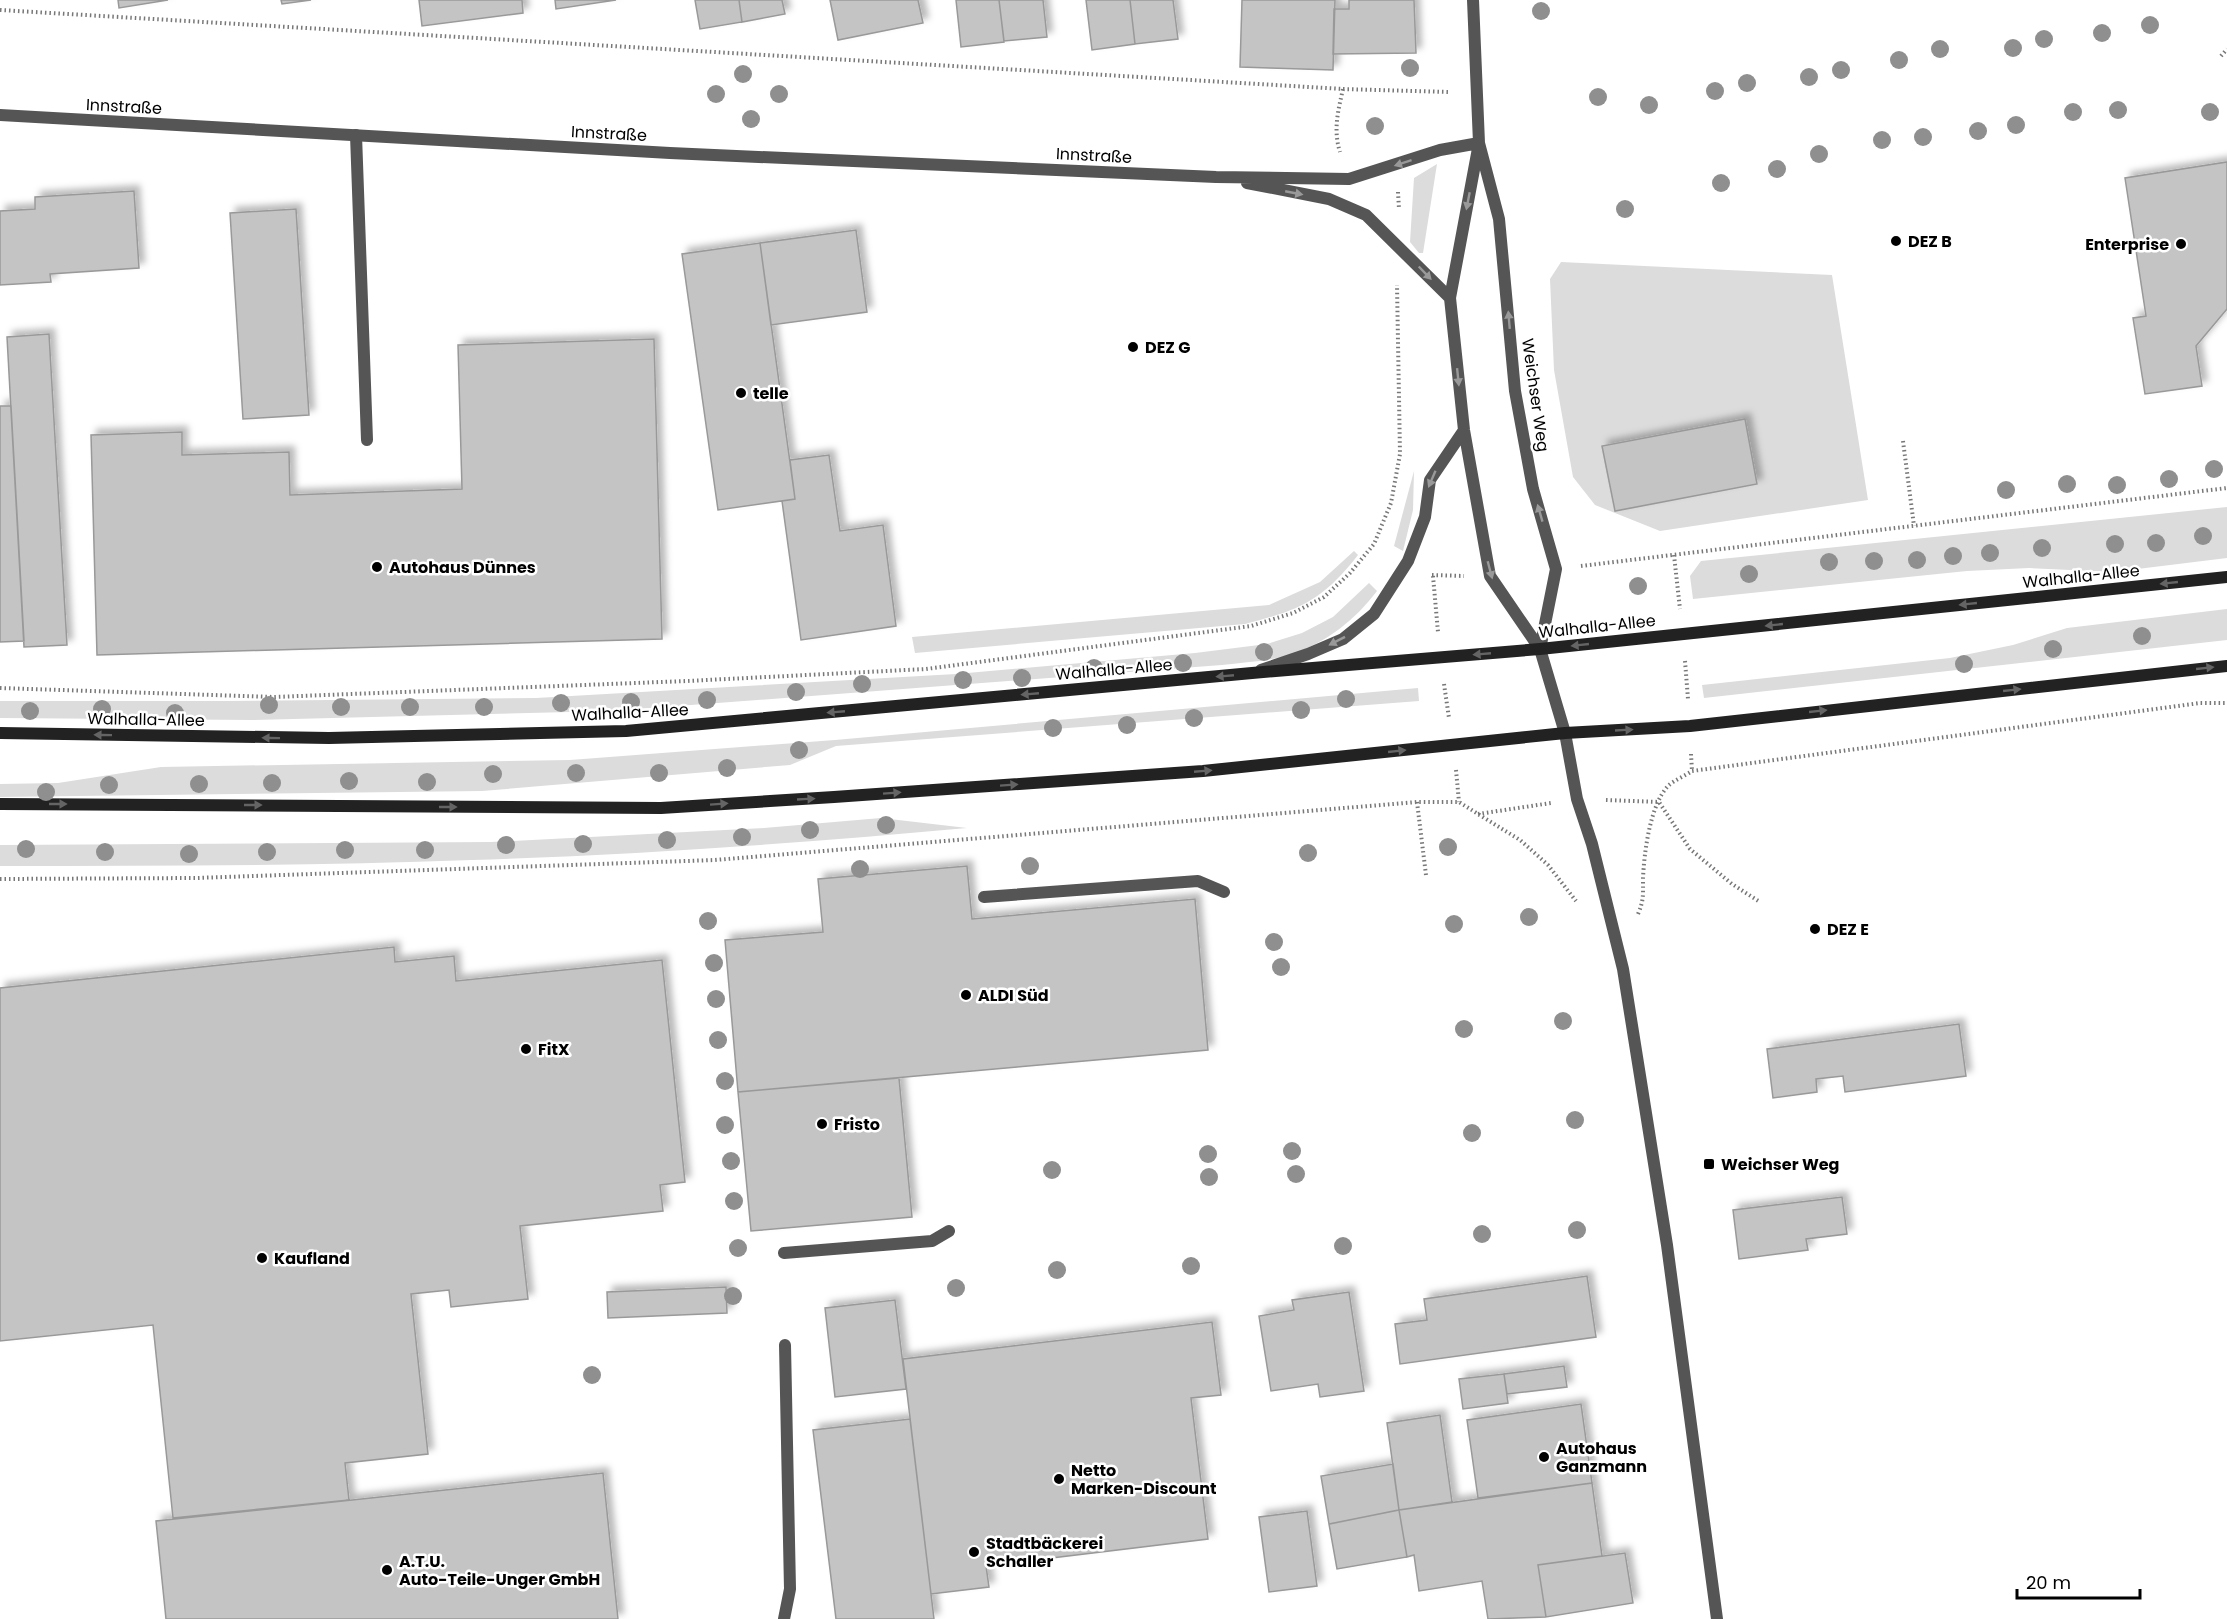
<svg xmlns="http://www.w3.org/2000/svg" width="2227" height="1619" viewBox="0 0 2227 1619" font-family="Poppins,sans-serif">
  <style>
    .green { fill: #dcdcdc }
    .building { fill: #c4c4c4; stroke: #999; stroke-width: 1.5; filter: url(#shadow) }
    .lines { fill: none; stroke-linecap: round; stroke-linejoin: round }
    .path { stroke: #777; stroke-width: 4; stroke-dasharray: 1.5 3; stroke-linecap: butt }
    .service { stroke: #555; stroke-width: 12 }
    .minor { stroke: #555; stroke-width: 12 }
    .secondary { stroke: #222; stroke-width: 12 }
    .tree { fill: #8f8f8f }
    .oneway { fill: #999 }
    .oneway2 { fill: #646464 }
    .poi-dot { fill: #000; stroke: #fff; stroke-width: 2 }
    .labels { text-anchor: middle; stroke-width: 5; stroke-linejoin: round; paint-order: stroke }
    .street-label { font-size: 16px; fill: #000; stroke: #fff }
    .poi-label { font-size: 16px; font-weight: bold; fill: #000; stroke: #fff; text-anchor: start }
  </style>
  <defs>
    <filter id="shadow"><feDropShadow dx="5.5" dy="-5.5" stdDeviation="3" flood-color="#0004"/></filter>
  </defs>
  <rect width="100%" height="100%" fill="#fff"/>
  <path class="green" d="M1437,164L1423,253H1419L1410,242L1414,178Z
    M1561,262L1832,275L1868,500L1660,531L1595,505L1573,477L1554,370L1550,279Z
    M1414,471L1413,510L1403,551L1394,546Z
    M2227,507V558L2113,572L2029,568L1967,571L1693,599L1690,576L1701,561Z
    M1354,551L1358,555C1322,601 1300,610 1245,624L915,653L912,637L1269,605L1320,582Z
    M1369,583L1377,591C1355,620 1327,642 1292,654C1271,661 1245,662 1222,665L611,711L253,720L0,718V701H225L536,698L956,674L1195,653L1267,644L1302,633L1333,617Z
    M2227,609V640L1704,698L1702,685L1950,658L2013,645L2067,628Z
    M1418,688L1419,701L836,746L790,765L482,791L0,797V784L58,783L161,767L570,760L835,740Z
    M881,818L967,828C802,843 637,855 472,860C315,866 157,866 0,866V845L491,842L764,828Z"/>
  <path class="building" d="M118,0H168L119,8Z
    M281,0H311L282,4Z
    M419,0H522L523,13L422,26Z
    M555,0H616L556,9Z
    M695,0H739L742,22L700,29Z
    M739,0H782L785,14L742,22Z
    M830,0H918L923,23L838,40Z
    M956,0H999L1004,42L961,47Z
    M999,0H1043L1047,37L1004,41Z
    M1086,0H1130L1135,44L1092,50Z
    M1130,0H1173L1178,39L1135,44Z
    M1242,0H1335L1333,70L1240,67Z
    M1349,0H1414L1416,53L1333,54L1334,9H1349Z
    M2227,162V309L2196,346L2202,386L2145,394L2133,318L2146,316L2125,178Z
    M134,191L139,268L50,274L51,282L0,285V211L35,209V197Z
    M296,209L309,415L243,419L230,213Z
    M856,230L867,312L771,325L760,243Z
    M760,243L795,499L718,510L682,254Z
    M49,334L67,645L24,647L7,337Z
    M654,339L662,639L97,655L91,435L182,432V455L289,452L290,495L462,489L458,345Z
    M0,406H11L24,641L0,642Z
    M1745,419L1757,484L1615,511L1602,446Z
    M829,455L840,531L883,525L896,626L801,640L782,501L795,499L790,460Z
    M967,866L972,919L1195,899L1208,1050L738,1092L725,940L823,932L818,879Z
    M394,947L395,962L454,956L456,981L662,960L685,1182L660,1185L663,1211L520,1226L528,1299L451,1307L449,1290L411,1294L428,1454L345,1463L349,1500L173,1518L153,1325L0,1341V988Z
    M1959,1024L1966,1076L1845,1092L1843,1076L1816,1079L1817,1092L1773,1098L1767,1049Z
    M899,1078L912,1217L751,1231L738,1092Z
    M1842,1197L1847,1234L1806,1239L1808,1250L1739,1259L1733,1210Z
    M1587,1276L1596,1337L1400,1364L1395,1324L1427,1320L1424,1299Z
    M726,1287L727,1313L608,1318L607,1292Z
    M1349,1292L1364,1391L1320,1397L1318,1384L1271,1391L1259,1316L1294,1310L1292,1300Z
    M895,1300L906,1389L835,1397L825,1308Z
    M1212,1322L1221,1395L1191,1398L1208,1539L986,1566L989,1587L931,1594L903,1359Z
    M1564,1366L1567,1387L1507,1394L1504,1374Z
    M1504,1374L1508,1403L1463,1409L1459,1379Z
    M1581,1404L1592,1483L1478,1498L1467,1420Z
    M1440,1415L1452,1502L1399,1510L1387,1423Z
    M910,1419L934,1619H836L813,1430Z
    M1393,1464L1399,1510L1329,1524L1321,1476Z
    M603,1473L618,1619H166L156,1521Z
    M1592,1483L1602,1556L1538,1565L1546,1617L1488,1619L1482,1581L1419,1591L1414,1555L1407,1557L1399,1510Z
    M1399,1510L1407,1557L1337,1569L1329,1524Z
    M1307,1511L1317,1586L1269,1592L1259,1517Z
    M1625,1553L1633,1603L1546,1617L1538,1565Z"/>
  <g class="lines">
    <path class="path" d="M0,10L1343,89C1338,111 1333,130 1340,152
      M2221,56L2227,49
      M1343,89L1450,92
      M1398,192L1399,209
      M1903,441L1914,526
      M1674,555L1680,609
      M1581,566L2227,488
      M1432,575L1464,576
      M1433,576L1438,632
      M1685,661L1688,699
      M1444,684L1449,718
      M0,688L274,697L687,681L926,669L1251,626L1293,613L1324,597L1350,573L1374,544L1391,503L1400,454L1397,285
      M1691,754L1692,771
      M1456,770L1459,802
      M1606,800L1659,802L1690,849L1732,884L1760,902
      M1417,802L1426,875
      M1478,814L1551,803
      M0,879L196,878L715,860L1417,802H1459L1478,814L1520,840L1548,865L1576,901
      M1638,914C1644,900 1643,894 1643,879C1644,853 1650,805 1668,786C1674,780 1685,776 1692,771L2200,703H2227"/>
    <path class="service" d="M356,135L367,440
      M984,897L1198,881L1224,892
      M784,1253L932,1241L949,1231
      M784,1619L790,1589L785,1345"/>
    <path class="minor" d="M1473,0L1479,143L1499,219L1515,391L1533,489L1556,569L1540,649
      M0,115L670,153L1216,177L1349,179L1440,150L1479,143
      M1479,143L1450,298L1464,430L1490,576L1540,649L1565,733L1577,799L1592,844L1623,969L1667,1245L1717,1619
      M1247,183L1329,199L1366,215L1450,298
      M1261,670L1308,654L1343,639L1374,614L1408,561L1425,517L1430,480L1464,430"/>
    <path class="secondary" d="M0,733L329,738L626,731L1252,673L1540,649L2227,577
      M0,804L661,808L834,797L1203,771L1565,733L1690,726L2227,666"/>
  </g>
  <g class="tree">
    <circle cx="1541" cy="11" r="9"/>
    <circle cx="2150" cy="25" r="9"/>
    <circle cx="2102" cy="33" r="9"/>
    <circle cx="2044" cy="39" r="9"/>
    <circle cx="2013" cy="48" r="9"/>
    <circle cx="1940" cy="49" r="9"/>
    <circle cx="1899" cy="60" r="9"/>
    <circle cx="1410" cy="68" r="9"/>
    <circle cx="1841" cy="70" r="9"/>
    <circle cx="743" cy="74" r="9"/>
    <circle cx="1809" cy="77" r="9"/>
    <circle cx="1747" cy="83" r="9"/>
    <circle cx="1715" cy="91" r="9"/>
    <circle cx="716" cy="94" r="9"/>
    <circle cx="779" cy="94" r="9"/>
    <circle cx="1598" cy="97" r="9"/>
    <circle cx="1649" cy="105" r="9"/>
    <circle cx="2118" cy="110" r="9"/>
    <circle cx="2073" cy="112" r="9"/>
    <circle cx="2210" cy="112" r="9"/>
    <circle cx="751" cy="119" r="9"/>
    <circle cx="2016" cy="125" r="9"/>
    <circle cx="1375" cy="126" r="9"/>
    <circle cx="1978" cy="131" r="9"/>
    <circle cx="1923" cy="137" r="9"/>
    <circle cx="1882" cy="140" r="9"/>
    <circle cx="1819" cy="154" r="9"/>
    <circle cx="1777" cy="169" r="9"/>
    <circle cx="1721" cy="183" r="9"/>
    <circle cx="1625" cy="209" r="9"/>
    <circle cx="2214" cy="469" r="9"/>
    <circle cx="2169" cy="479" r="9"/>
    <circle cx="2067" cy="484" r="9"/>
    <circle cx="2117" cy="485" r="9"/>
    <circle cx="2006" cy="490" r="9"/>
    <circle cx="2203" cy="536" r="9"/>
    <circle cx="2156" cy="543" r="9"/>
    <circle cx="2115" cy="544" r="9"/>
    <circle cx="2042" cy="548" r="9"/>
    <circle cx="1990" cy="553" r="9"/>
    <circle cx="1953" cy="556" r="9"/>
    <circle cx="1917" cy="560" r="9"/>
    <circle cx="1874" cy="561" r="9"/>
    <circle cx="1829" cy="562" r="9"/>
    <circle cx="1749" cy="574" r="9"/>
    <circle cx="1638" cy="586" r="9"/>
    <circle cx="2142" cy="636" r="9"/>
    <circle cx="2053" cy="649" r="9"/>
    <circle cx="1264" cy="652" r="9"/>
    <circle cx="1183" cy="663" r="9"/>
    <circle cx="1964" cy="664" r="9"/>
    <circle cx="1094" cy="668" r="9"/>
    <circle cx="1022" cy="678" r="9"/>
    <circle cx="963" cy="680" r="9"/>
    <circle cx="862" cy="684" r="9"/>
    <circle cx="796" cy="692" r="9"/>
    <circle cx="1346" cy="699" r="9"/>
    <circle cx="707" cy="700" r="9"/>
    <circle cx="631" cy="702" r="9"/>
    <circle cx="561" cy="703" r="9"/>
    <circle cx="269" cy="705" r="9"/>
    <circle cx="341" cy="707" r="9"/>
    <circle cx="410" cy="707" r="9"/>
    <circle cx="484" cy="707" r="9"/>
    <circle cx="102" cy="709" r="9"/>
    <circle cx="1301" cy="710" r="9"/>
    <circle cx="30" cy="711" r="9"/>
    <circle cx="175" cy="713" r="9"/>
    <circle cx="1194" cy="718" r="9"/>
    <circle cx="1127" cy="725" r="9"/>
    <circle cx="1053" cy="728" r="9"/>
    <circle cx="799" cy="750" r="9"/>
    <circle cx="727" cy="768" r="9"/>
    <circle cx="576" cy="773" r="9"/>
    <circle cx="659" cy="773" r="9"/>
    <circle cx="493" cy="774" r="9"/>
    <circle cx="349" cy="781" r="9"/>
    <circle cx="427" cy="782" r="9"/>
    <circle cx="272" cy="783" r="9"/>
    <circle cx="199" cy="784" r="9"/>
    <circle cx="109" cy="785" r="9"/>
    <circle cx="46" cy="792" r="9"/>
    <circle cx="886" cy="825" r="9"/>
    <circle cx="810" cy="830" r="9"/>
    <circle cx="742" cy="837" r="9"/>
    <circle cx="667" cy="840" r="9"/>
    <circle cx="583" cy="844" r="9"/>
    <circle cx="506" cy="845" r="9"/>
    <circle cx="1448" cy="847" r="9"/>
    <circle cx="26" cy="849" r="9"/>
    <circle cx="345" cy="850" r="9"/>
    <circle cx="425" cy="850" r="9"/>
    <circle cx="105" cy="852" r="9"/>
    <circle cx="267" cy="852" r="9"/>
    <circle cx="1308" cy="853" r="9"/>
    <circle cx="189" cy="854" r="9"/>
    <circle cx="1030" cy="866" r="9"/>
    <circle cx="860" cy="869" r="9"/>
    <circle cx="1529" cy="917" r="9"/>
    <circle cx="708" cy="921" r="9"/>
    <circle cx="1454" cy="924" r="9"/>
    <circle cx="1274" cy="942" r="9"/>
    <circle cx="714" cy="963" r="9"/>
    <circle cx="1281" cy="967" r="9"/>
    <circle cx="716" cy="999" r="9"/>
    <circle cx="1563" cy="1021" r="9"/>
    <circle cx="1464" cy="1029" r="9"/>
    <circle cx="718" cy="1040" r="9"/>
    <circle cx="725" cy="1081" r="9"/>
    <circle cx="1575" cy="1120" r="9"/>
    <circle cx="725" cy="1125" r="9"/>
    <circle cx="1472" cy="1133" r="9"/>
    <circle cx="1292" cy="1151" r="9"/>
    <circle cx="1208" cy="1154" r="9"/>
    <circle cx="731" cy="1161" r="9"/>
    <circle cx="1052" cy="1170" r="9"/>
    <circle cx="1296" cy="1174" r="9"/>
    <circle cx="1209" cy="1177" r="9"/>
    <circle cx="734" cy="1201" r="9"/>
    <circle cx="1577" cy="1230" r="9"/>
    <circle cx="1482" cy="1234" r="9"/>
    <circle cx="1343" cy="1246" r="9"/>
    <circle cx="738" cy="1248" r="9"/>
    <circle cx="1191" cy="1266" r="9"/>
    <circle cx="1057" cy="1270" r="9"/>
    <circle cx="956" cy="1288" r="9"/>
    <circle cx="733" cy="1296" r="9"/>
    <circle cx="592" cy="1375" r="9"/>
  </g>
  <defs><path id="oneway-solid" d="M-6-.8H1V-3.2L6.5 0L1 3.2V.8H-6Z" transform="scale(1.5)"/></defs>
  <g class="oneway">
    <use href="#oneway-solid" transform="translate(1403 163) rotate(162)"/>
    <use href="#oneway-solid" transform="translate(1294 193) rotate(11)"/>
    <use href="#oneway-solid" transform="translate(1468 201) rotate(101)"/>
    <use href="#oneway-solid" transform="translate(1425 273) rotate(46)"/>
    <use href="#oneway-solid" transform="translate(1509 320) rotate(-95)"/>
    <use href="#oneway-solid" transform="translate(1458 377) rotate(84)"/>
    <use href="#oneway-solid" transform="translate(1432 479) rotate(113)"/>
    <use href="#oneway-solid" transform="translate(1540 513) rotate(-106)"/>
    <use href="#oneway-solid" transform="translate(1490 570) rotate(75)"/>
    <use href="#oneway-solid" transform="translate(1337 641) rotate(153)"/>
  </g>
  <g class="oneway2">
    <use href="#oneway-solid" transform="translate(2169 583) rotate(174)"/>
    <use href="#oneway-solid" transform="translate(1968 604) rotate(174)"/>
    <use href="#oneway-solid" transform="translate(1774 625) rotate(174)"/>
    <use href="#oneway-solid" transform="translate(1580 645) rotate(174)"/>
    <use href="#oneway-solid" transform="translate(1482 654) rotate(175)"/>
    <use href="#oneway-solid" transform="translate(2205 668) rotate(-6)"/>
    <use href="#oneway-solid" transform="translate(1225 676) rotate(175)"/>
    <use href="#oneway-solid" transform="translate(2012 690) rotate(-6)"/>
    <use href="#oneway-solid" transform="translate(1030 694) rotate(175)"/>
    <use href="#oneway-solid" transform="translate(1818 711) rotate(-6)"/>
    <use href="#oneway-solid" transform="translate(836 712) rotate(175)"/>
    <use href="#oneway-solid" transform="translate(1624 730) rotate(-3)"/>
    <use href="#oneway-solid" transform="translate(103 735) rotate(-179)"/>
    <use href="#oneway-solid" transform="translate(271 738) rotate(-179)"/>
    <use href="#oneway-solid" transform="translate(1397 751) rotate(-6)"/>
    <use href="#oneway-solid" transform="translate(1203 771) rotate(-5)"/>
    <use href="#oneway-solid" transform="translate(1009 785) rotate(-4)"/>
    <use href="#oneway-solid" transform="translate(892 793) rotate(-4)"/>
    <use href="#oneway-solid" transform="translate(806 799) rotate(-3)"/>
    <use href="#oneway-solid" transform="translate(58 804)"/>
    <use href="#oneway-solid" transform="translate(719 804) rotate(-4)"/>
    <use href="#oneway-solid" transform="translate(253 805)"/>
    <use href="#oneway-solid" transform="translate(448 807)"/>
  </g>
  <g class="poi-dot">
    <circle cx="1896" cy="241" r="6"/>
    <circle cx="2181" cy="244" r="6"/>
    <circle cx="1133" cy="347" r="6"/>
    <circle cx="741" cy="393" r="6"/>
    <circle cx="377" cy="567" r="6"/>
    <circle cx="1815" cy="929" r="6"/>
    <circle cx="966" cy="995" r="6"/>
    <circle cx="526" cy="1049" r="6"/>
    <circle cx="822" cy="1124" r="6"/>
    <rect x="1703" y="1158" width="12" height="12" rx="3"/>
    <circle cx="262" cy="1258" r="6"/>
    <circle cx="1544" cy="1457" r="6"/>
    <circle cx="1059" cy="1479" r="6"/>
    <circle cx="974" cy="1552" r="6"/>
    <circle cx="387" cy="1570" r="6"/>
  </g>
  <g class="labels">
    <g class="street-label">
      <text transform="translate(124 106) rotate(3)" y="6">Innstraße</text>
      <text transform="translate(609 133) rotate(3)" y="6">Innstraße</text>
      <text transform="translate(1094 155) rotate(3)" y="6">Innstraße</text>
      <text transform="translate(1536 395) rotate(82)" y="6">Weichser Weg</text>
      <text transform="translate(2081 576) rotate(-6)" y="6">Walhalla-Allee</text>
      <text transform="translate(1597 626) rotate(-6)" y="6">Walhalla-Allee</text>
      <text transform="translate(1114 669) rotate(-5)" y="6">Walhalla-Allee</text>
      <text transform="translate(630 712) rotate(-3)" y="6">Walhalla-Allee</text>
      <text transform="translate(146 719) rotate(1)" y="6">Walhalla-Allee</text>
    </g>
    <g class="poi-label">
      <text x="1908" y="247">DEZ B</text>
      <text x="2169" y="250" text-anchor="end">Enterprise</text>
      <text x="1145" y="353">DEZ G</text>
      <text x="753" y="399">telle</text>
      <text x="389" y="573">Autohaus Dünnes</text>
      <text x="1827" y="935">DEZ E</text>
      <text x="978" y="1001">ALDI Süd</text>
      <text x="538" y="1055">FitX</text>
      <text x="834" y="1130">Fristo</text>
      <text x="1721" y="1170">Weichser Weg</text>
      <text x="274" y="1264">Kaufland</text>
      <text x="1556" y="1454">Autohaus<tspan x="1556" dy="18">Ganzmann</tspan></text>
      <text x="1071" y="1476">Netto<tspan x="1071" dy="18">Marken-Discount</tspan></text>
      <text x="986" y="1549">Stadtbäckerei<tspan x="986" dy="18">Schaller</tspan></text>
      <text x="399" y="1567">A.T.U.<tspan x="399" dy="18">Auto-Teile-Unger GmbH</tspan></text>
    </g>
  </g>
  <path d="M2017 1589v9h123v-9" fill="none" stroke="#000000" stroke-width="3"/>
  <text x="2026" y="1589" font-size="18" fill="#000000" stroke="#ffffff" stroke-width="4.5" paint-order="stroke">20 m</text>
</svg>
